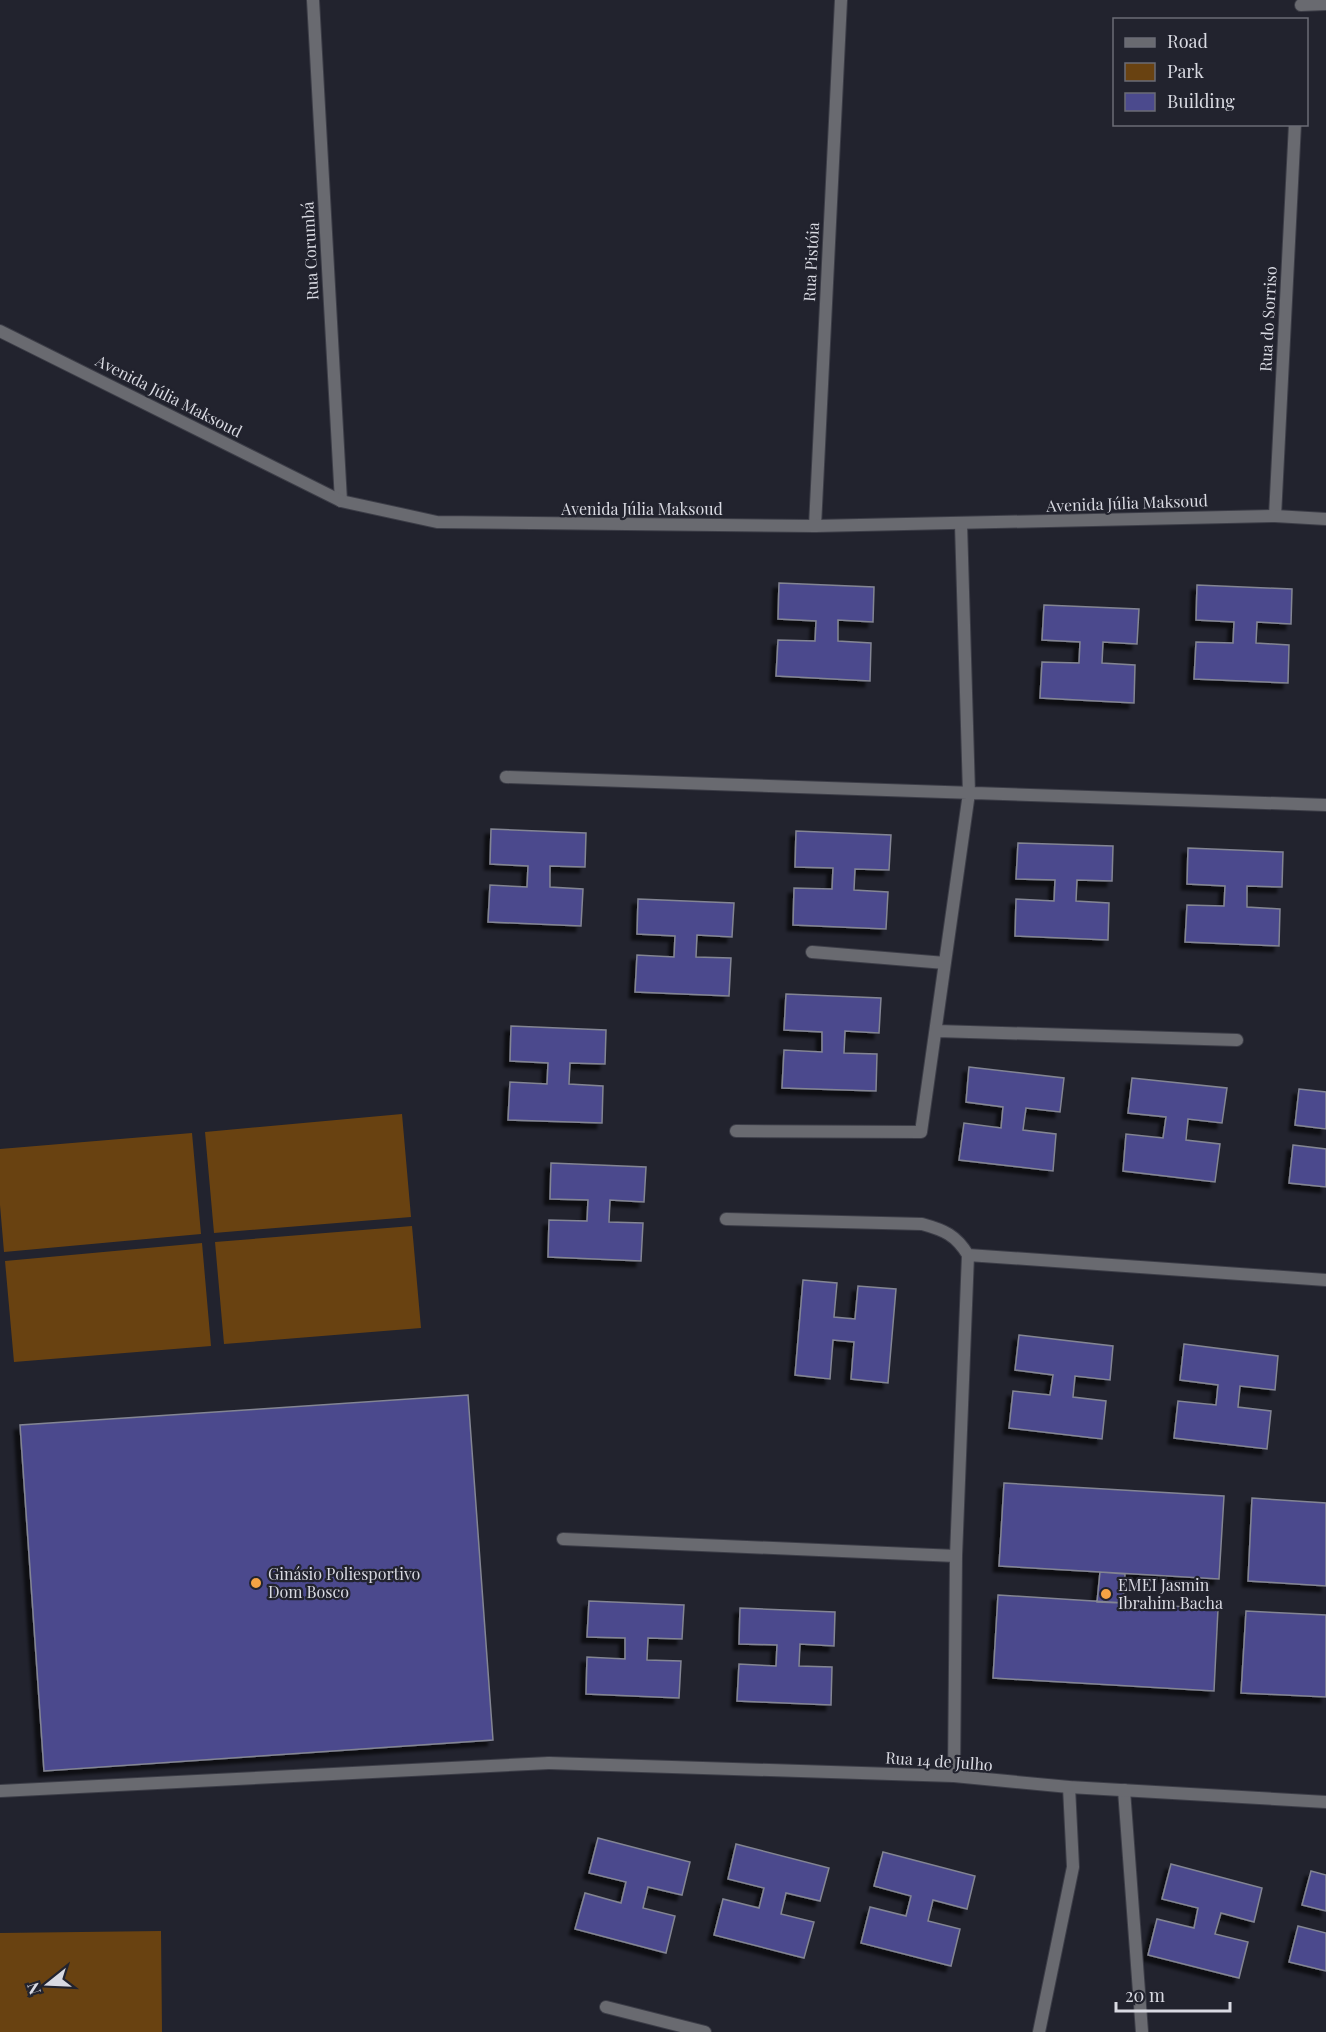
<svg xmlns="http://www.w3.org/2000/svg" width="1326" height="2032" viewBox="0 0 1326 2032" font-family="'Playfair Display',serif">
  <style>
    .green { fill: #694211 }
    .building { fill: #4b4a8d; stroke: #838593; stroke-width: 1.5; filter: url(#shadow) }
    .lines { fill: none; stroke-linecap: round; stroke-linejoin: round }
    .service-casing { stroke: #3c3d47; stroke-width: 14 }
    .minor-casing { stroke: #3c3d47; stroke-width: 14 }
    .tertiary-casing { stroke: #3c3d47; stroke-width: 14 }
    .service { stroke: #696a70; stroke-width: 12 }
    .minor { stroke: #696a70; stroke-width: 12 }
    .tertiary { stroke: #696a70; stroke-width: 12 }
    .poi-dot { fill: #f4a344; stroke: #22232e; stroke-width: 2 }
    .labels { text-anchor: middle; stroke-width: 4.5; stroke-linejoin: round; paint-order: stroke }
    .street-label { font-size: 16px; fill: #d9dae2; stroke: #22232e }
    .poi-label { font-size: 16px; fill: #d9dae2; stroke: #22232e; text-anchor: start }
  </style>
  <defs>
    <filter id="shadow"><feDropShadow dx="-5.5" dy="5.5" stdDeviation="1.5" flood-color="#0009"/></filter>
  </defs>
  <rect width="100%" height="100%" fill="#22232e"/>
  <path class="green" d="M402,1114L411,1217L214,1233L205,1132Z
    M192,1133L201,1234L4,1252L0,1205V1149Z
    M412,1226L421,1328L224,1344L215,1242Z
    M202,1243L211,1346L14,1362L5,1261Z
    M161,1931L162,2032H0V1933Z"/>
  <path class="building" d="M779,583L874,587L873,622L838,620V641L871,643L870,681L776,676L778,640L815,641L816,621L778,619Z
    M1197,585L1292,589L1291,624L1257,622L1256,643L1289,645L1288,683L1194,679L1196,642L1233,643L1234,622L1196,620Z
    M1044,605L1139,609L1137,644L1103,642L1102,663L1135,665L1134,703L1040,698L1042,662L1079,663L1080,642L1042,640Z
    M491,829L586,833L585,867L550,866V887L583,889L581,926L488,922L490,885L527,887L528,866L490,864Z
    M796,831L891,835L889,870L855,869L854,890L888,892L886,929L793,925L794,888L832,889L833,868L795,867Z
    M1018,843L1113,846L1112,881L1077,880L1076,901L1109,903L1108,940L1015,936L1016,899L1054,901L1055,880L1016,879Z
    M1188,848L1283,852L1282,887L1247,886V907L1280,909L1279,946L1185,942L1187,905L1224,906L1225,886L1187,884Z
    M638,899L734,903L732,937L697,935L696,957L731,958L729,996L635,992L637,955L674,957L675,936L637,934Z
    M786,994L881,998L879,1033L845,1031L844,1053L877,1054L876,1091L782,1088L784,1050L822,1052V1032L784,1030Z
    M511,1026L606,1030L605,1064L570,1063L569,1084L603,1086L602,1123L508,1120L510,1082L547,1084L548,1063L510,1061Z
    M969,1067L1064,1078L1060,1112L1026,1108L1023,1130L1056,1134L1053,1171L959,1160L964,1123L1001,1128L1003,1107L966,1102Z
    M1132,1078L1227,1088L1222,1123L1188,1119L1186,1140L1220,1144L1215,1182L1123,1171L1126,1134L1163,1138L1166,1117L1128,1113Z
    M1299,1089L1326,1092V1129L1295,1125Z
    M1293,1145L1326,1149V1187L1289,1183Z
    M551,1163L646,1167L644,1202L610,1200L609,1222L643,1223L641,1261L548,1257L549,1220L587,1221L588,1200L550,1199Z
    M803,1280L837,1283L834,1317L855,1319L858,1286L896,1289L888,1383L851,1379L854,1342L833,1340L830,1379L795,1375Z
    M1019,1335L1113,1346L1110,1380L1075,1376L1073,1397L1106,1401L1102,1439L1009,1428L1013,1391L1050,1395L1053,1375L1015,1370Z
    M1184,1344L1278,1356L1275,1390L1240,1386L1238,1407L1271,1411L1267,1449L1174,1438L1178,1401L1216,1405L1218,1385L1180,1380Z
    M468,1395L493,1740L44,1771L20,1425Z
    M1004,1483L1224,1496L1219,1579L999,1566Z
    M1252,1498L1326,1503V1586L1248,1581Z
    M1100,1572L1125,1574L1123,1603L1097,1602Z
    M998,1595L1218,1609L1214,1691L993,1678Z
    M589,1601L684,1605L682,1639L648,1638L647,1660L681,1661L679,1698L586,1694L587,1657L625,1659V1638L587,1637Z
    M740,1608L835,1612L834,1646L800,1644L799,1666L832,1667L831,1705L737,1701L739,1664L776,1666L777,1645L739,1644Z
    M1246,1611L1326,1615V1697L1241,1693Z
    M598,1838L690,1862L682,1895L648,1887L643,1908L675,1916L666,1953L575,1929L585,1893L621,1903L626,1882L589,1873Z
    M736,1844L829,1868L820,1901L786,1893L781,1914L814,1922L804,1958L714,1935L723,1899L759,1908L764,1888L728,1879Z
    M883,1852L975,1876L967,1909L933,1900L928,1921L960,1929L951,1966L861,1943L870,1907L906,1916L911,1896L874,1886Z
    M1171,1864L1262,1888L1254,1922L1221,1913L1215,1934L1248,1942L1239,1978L1148,1955L1157,1919L1194,1928L1198,1908L1162,1899Z
    M1311,1871L1326,1875V1911L1302,1905Z
    M1298,1926L1326,1933V1971L1289,1962Z"/>
  <g class="lines">
    <g class="service-casing">
      <path id="service" d="M0,1791L549,1763"/>
    </g>
    <g class="minor-casing">
      <path id="minor" d="M313,0L341,501
        M1301,5L1326,4
        M1275,516L1295,124
        M815,526L841,0
        M506,777L1326,805
        M812,952L945,963
        M937,1031L1237,1040
        M736,1131L921,1132L969,793L961,524
        M726,1219L922,1224C944,1230 956,1235 968,1255L956,1556L954,1776
        M968,1255L1326,1280
        M563,1539L956,1556
        M1124,1790L1142,2032
        M606,2007L705,2032
        M1039,2032L1073,1867L1069,1787"/>
    </g>
    <g class="tertiary-casing">
      <path id="tertiary" d="M0,331L341,501L437,522L815,526L1275,516L1326,519
        M549,1763L954,1776L1069,1787L1326,1802"/>
    </g>
    <use href="#service" class="service"/>
    <use href="#minor" class="minor"/>
    <use href="#tertiary" class="tertiary"/>
  </g>
  <g class="poi-dot">
    <circle cx="256" cy="1583" r="6"/>
    <circle cx="1106" cy="1594" r="6"/>
  </g>
  <g class="labels">
    <g class="street-label">
      <text transform="translate(310 251) rotate(-93)" y="6">Rua Corumbá</text>
      <text transform="translate(811 262) rotate(-87)" y="6">Rua Pistóia</text>
      <text transform="translate(1268 319) rotate(-87)" y="6">Rua do Sorriso</text>
      <text transform="translate(169 396) rotate(27)" y="6">Avenida Júlia Maksoud</text>
      <text transform="translate(1127 503) rotate(-2)" y="6">Avenida Júlia Maksoud</text>
      <text x="642" y="515">Avenida Júlia Maksoud</text>
      <text transform="translate(939 1761) rotate(4)" y="6">Rua 14 de Julho</text>
    </g>
    <g class="poi-label">
      <text x="268" y="1580">Ginásio Poliesportivo<tspan x="268" dy="18">Dom Bosco</tspan></text>
      <text x="1118" y="1591">EMEI Jasmin<tspan x="1118" dy="18">Ibrahim Bacha</tspan></text>
    </g>
  </g>
  <rect x="1113" y="18" width="195" height="108" fill="#22232e" stroke="#6b6c76" stroke-width="1.5"/>
  <rect x="1125" y="38" width="30" height="9" fill="#696a70" stroke="#6b6c76" stroke-width="1.5"/>
  <text x="1167" y="48" font-size="18" fill="#d9dae2">Road</text>
  <rect x="1125" y="63" width="30" height="18" fill="#694211" stroke="#6b6c76" stroke-width="1.5"/>
  <text x="1167" y="78" font-size="18" fill="#d9dae2">Park</text>
  <rect x="1125" y="93" width="30" height="18" fill="#4b4a8d" stroke="#6b6c76" stroke-width="1.5"/>
  <text x="1167" y="108" font-size="18" fill="#d9dae2">Building</text>
  <g transform="translate(48 1984) rotate(252)" stroke="#22232e" stroke-width="4.5" paint-order="stroke">
  <path d="M0-4.5L10 22L0 15L-10 22Z" fill="#d9dae2"/>
  <text y="-9" font-size="16" font-weight="bold" text-anchor="middle" fill="#d9dae2">N</text>
  </g>
  <path d="M1116 2002v9h114v-9" fill="none" stroke="#d9dae2" stroke-width="3"/>
  <text x="1125" y="2002" font-size="18" fill="#d9dae2" stroke="#22232e" stroke-width="4.5" paint-order="stroke">20 m</text>
</svg>
